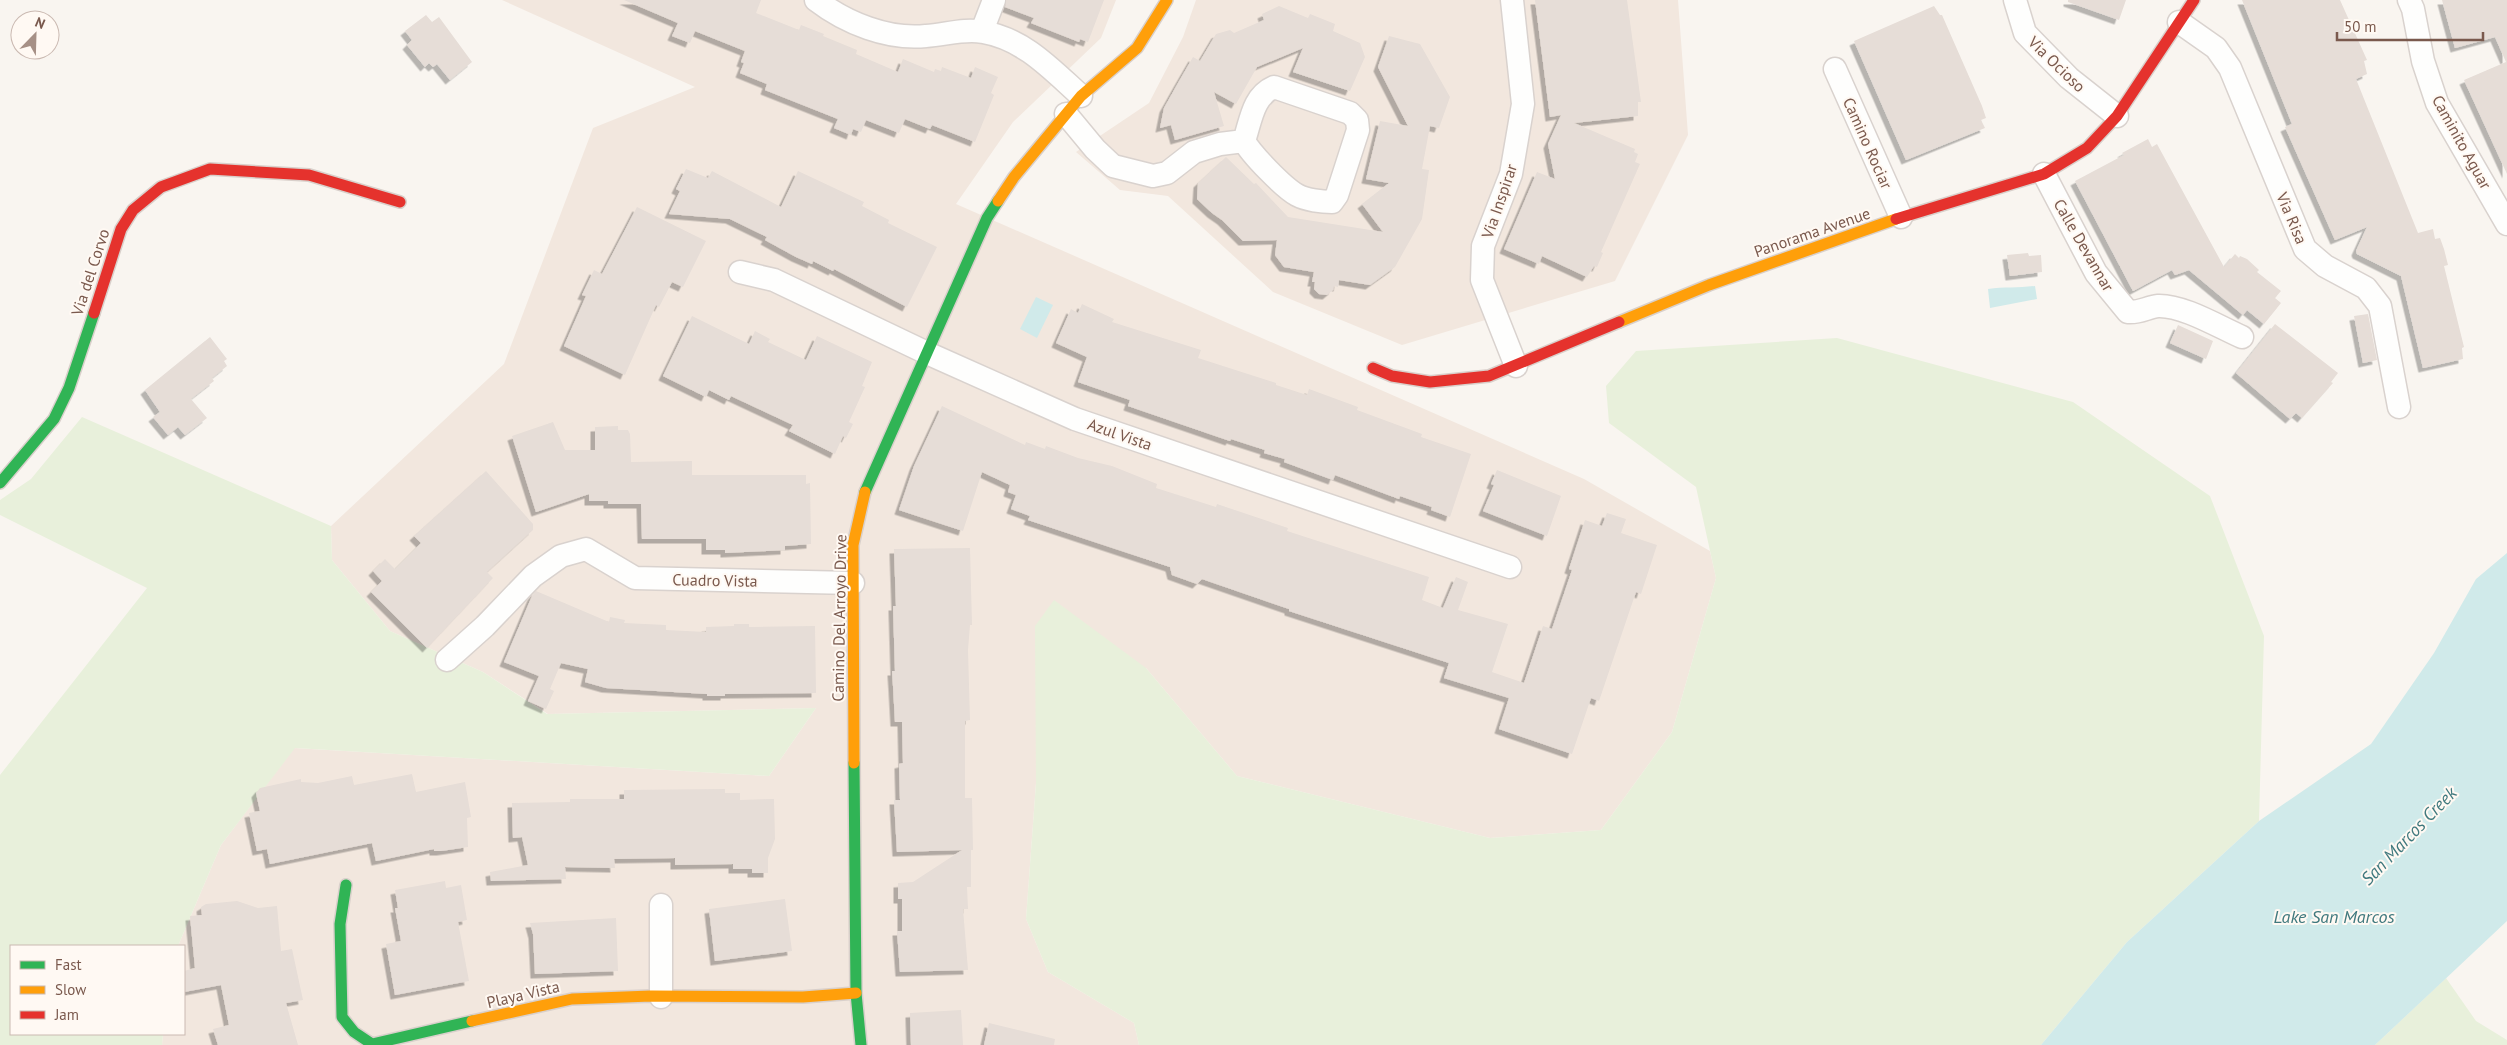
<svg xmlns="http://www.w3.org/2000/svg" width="2507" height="1045" viewBox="0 0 2507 1045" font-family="'PT Sans',sans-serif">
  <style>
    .residential { fill: #f2e7de }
    .green { fill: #e8f0db }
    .water { fill: #d0eaea }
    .building { fill: #e6ddd7; filter: url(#shadow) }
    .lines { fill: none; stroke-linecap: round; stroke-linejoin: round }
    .street-casing { stroke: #d9d2ce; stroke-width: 25 }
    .fast-casing { stroke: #d9d0cb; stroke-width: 14 }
    .slow-casing { stroke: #d9d0cb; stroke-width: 14 }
    .jam-casing { stroke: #d9d0cb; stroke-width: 14 }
    .street { stroke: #fefefd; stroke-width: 22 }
    .fast { stroke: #30b455; stroke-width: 11 }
    .slow { stroke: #ff9f0a; stroke-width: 11 }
    .jam { stroke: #e5322d; stroke-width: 11 }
    .labels { text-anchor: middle; stroke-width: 4; stroke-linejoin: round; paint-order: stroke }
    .street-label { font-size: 16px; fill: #7a594d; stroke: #fff9f3 }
    .water-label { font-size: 18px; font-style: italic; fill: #40797e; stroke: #fff9f3 }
  </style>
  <defs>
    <filter id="shadow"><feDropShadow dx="-4.5" dy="4.5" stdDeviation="0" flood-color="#0004"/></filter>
  </defs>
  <rect width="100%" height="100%" fill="#f9f5f0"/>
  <path class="residential" d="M502,0H1116L1101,38L1013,122L956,204L1584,479L1710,551L1716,578L1672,732L1601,830L1490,838L1237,776L1146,668L1036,783L1026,919L1048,972L1134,1023L1139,1045H162L163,1034H184V946H178L221,845L294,748L769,776L816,708L548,714L483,672L390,631L332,560L331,526L504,364L593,128L695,87Z
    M1196,0H1678L1688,135L1615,281L1402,345L1273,292L1168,196L1120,190L1076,152L1149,103L1183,37Z"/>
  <path class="green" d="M1837,338L2073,402L2210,496L2264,636L2259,821L2127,942L2041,1045H1139L1134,1023L1048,972L1026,919L1036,783L1035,626L1054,600L1146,668L1237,776L1490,838L1601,830L1672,732L1716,578L1696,487L1609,423L1606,386L1636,351Z
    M82,417L331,526L332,560L390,631L483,672L547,714L816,708L769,776L295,748L221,845L178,946H11V1034H163L162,1045H0V775L147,588L0,515V500L31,479Z
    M2446,978L2476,1021L2507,1040V1045H2375Z"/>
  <path class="water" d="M2035,286L2037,299L1990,308L1988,289C2004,287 2018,288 2035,286Z
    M1036,297L1053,305L1037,338L1020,329Z
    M2507,553V921L2375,1045H2041L2127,942L2259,821L2371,744L2434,653L2476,579Z"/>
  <path class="building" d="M624,0H761L756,13L799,30L801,25L824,34L823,36L857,50L856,54L898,72L903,59L934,72L935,69L941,71L942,67L971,78L975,67L998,77L991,93L994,95L975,142L932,125L930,129L905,119L899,133L866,120L861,132L853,129L851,135L834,128L838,119L765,90L767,84L740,73L744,63L741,62L745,51L695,31L690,43L672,36L678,23Z
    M1007,0H1104L1088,42L1080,39L1079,42L1031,23L1034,18L1005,7Z
    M1535,0H1627L1641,102H1638V116L1574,123L1635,149L1634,152L1638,154L1635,162L1640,164L1601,252L1603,253L1597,267L1594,266L1587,277L1542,256L1539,264L1504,249L1537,172L1555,179L1548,144L1561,115L1550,117Z
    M2068,0H2126L2119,20L2068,2Z
    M2242,0H2340L2367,60L2364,61L2367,74L2356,79L2418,233L2433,229L2435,239L2440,238L2444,249L2448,265L2444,266L2464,347L2462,348L2463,359L2423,368L2401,276L2357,254L2356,251L2367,227L2335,240L2285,127L2292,124Z
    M2442,0H2507V174L2464,80L2506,62L2495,37L2455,48Z
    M1279,6L1308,18L1310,14L1335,24L1333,31L1360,43L1365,57L1350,91L1293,72L1303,48L1257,67L1236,104L1214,92L1224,126L1175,140L1171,125L1160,128L1164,108L1178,83L1193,57L1200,61L1216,34L1230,30L1234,33L1264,20L1262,14Z
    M1934,6L1940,15H1942L1982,106L1986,118L1981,120L1985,128L1906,160L1854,41Z
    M426,15L432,22L439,17L472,62L450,80L437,64L433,67L429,63L425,67L407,45L412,40L405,31Z
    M1389,36L1420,44L1450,97L1439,128L1430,126L1422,169L1429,170L1422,219L1395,267L1370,285L1339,280L1338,287L1334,286L1333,290L1327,295L1319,294L1314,289L1315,282H1312L1314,272L1284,267L1275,255L1277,240L1243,241L1222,220L1212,213L1197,199L1198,183L1226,157L1254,184L1256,183L1288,217L1383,232L1362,204L1389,183L1366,179L1380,121L1408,126L1378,67Z
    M2148,139L2152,147L2157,144L2224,267L2235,254L2239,258L2240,256L2247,259L2259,270L2257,272L2281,291L2275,298L2281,303L2264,324L2247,310L2243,315L2189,270L2175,275L2172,270L2133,291L2075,181L2124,155L2122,153Z
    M686,169L708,178L712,171L781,207L798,171L864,202L862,206L889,220L888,223L937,247L907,307L834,269L833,271L813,261L812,264L796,257L765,240L767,237L730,219L669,214L680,191L676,189Z
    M637,207L706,241L683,287L672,282L659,307L656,305L625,375L564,346L586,296L582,295L594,270L602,274Z
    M2028,253L2029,256L2041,255L2042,272L2010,276L2007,255Z
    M1082,304L1114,319L1112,322L1201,350L1198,358L1276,383V385L1307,395L1309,389L1358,407L1357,410L1422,434L1421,437L1471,454L1450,517L1431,510L1432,507L1400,496L1399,499L1335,475L1333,480L1284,462L1285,459L1264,453L1265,450L1231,439L1230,441L1128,406L1130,400L1078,382L1087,357L1056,343L1071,309L1078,313Z
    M2368,314L2377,360L2363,363L2354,316Z
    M692,316L749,344L755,331L770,339L768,342L806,360L817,336L872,362L862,386L865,387L849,422L853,424L846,438L843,436L835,454L789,431L793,425L731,396L729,400L709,390L706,397L663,376Z
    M2275,324L2338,373L2331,382L2333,383L2302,418L2296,413L2290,419L2236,373Z
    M2178,325L2213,341L2206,359L2170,343Z
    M210,337L227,359L224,361L227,366L212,378L214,381L191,399L207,418L185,435L178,427L168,435L153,417L160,412L145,390Z
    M942,406L1025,445L1026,442L1045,449L1046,446L1078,458L1112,466L1157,484L1156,488L1216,507L1217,504L1288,528L1287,531L1429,577L1422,600L1443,608L1456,577L1468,582L1458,610L1508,624L1492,672L1524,683L1543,626L1552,629L1572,570L1569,569L1585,520L1602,526L1607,513L1626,519L1621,533L1657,545L1641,594L1636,592L1599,701L1591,698L1572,754L1499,729L1509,698L1444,678L1449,663L1289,611V609L1202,579L1197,584L1172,575L1170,567L1028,520L1030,516L1011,509L1016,495L1008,492L1010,485L982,472L963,531L899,510L914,466Z
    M553,422L565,450H595V427L618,426V430H628L630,434L631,462L692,461V475H806V484L810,483L811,544L785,546V550L725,553V550H706V539H642L641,504H608V501H589V494L536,512L512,436Z
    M1497,470L1561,496L1547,536L1483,511L1494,485L1491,484Z
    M486,471L533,524V530L487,572L493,578L427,648L371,592L382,581L373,571L385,559L395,569L421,543L414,536Z
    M970,548L972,625H970L968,650L970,720L965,721V798H972L973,850H971V887H967L968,909H963L968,970L900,972L897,931H902V899H898V883L913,882L962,850L897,852L894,800H900L899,764L903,763L902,722H895L893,686L892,671H895L893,606H896L894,549Z
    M536,591L609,622L610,617L625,620L624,623L666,625V630L706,632V627L734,626V624H749V627L815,626L816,693L725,694V696H707V694L606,688L585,682L588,669L561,663L550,689L554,691L546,709L528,701L539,676L504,662L532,596Z
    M412,774L416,792L465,782L471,817L467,818L468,847L441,851H434V849L376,861L372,843L270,864L267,849L257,851L249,813L260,811L256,793L260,788L301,779V782L318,783L352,776L354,785Z
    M725,789V793H740V800L774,799L775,839L768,858V873H752V869H733V864L675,865V858L614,859L615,868L565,867L566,879L491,881L490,872L528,865L522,837L513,838L512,803L570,802V799H624V790Z
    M445,881L446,888L461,885L467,920L458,922L469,981L395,995L386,944L401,941L395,908H398L395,890Z
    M785,899L792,951L715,961L709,909Z
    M237,901L258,908L277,906L281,951L292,949L303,1000L286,1003L298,1045H218L213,1029L229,1025L221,985L184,992V971L195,968L190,916L202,915L201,907L206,904Z
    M616,918L618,971L535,974L533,934L530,923Z
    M961,1010L963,1045H911L910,1013Z
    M989,1023L1055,1039L1054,1045H984Z"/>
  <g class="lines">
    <g class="street-casing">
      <path id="street" d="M816,0C846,23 888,40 926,36C945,35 965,28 983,32C1024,39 1051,69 1081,96
        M1512,0L1523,104L1511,174L1483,246L1482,280L1516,366
        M2015,0L2025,33L2069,78L2117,116
        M2409,0L2413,9L2423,61L2437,103L2507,224
        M2179,22L2216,48L2230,68L2305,249L2325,266L2366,288L2380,306L2399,407
        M982,31L994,0
        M1835,69L1901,217
        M1274,87L1350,113L1357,120L1358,130L1337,195L1332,202C1322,202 1306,200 1297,195C1283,187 1251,154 1244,141C1251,120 1253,96 1274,87Z
        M1066,114L1095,149L1113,166L1153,176L1167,173L1194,152L1220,144L1244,141
        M2044,174L2096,273L2128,312C2141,313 2147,307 2158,306C2183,305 2219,327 2242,337
        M740,272L774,280L927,353L1075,419L1510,567
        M447,660L485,626L533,576L561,556L586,549L635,578L853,583
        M661,905V997"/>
    </g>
    <g class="fast-casing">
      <path id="fast" d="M0,483L54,419L69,388L94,313
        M865,492L987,218L998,201
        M854,763L856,993L861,1045
        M346,885L340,924L342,1017L354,1032L372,1044L472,1021"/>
    </g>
    <g class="slow-casing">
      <path id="slow" d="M998,201L1014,177L1081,96L1137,48L1167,0
        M1619,322L1709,285L1896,219
        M854,763L853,545L865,492
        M472,1021L572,999L651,996L803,997L856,993"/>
    </g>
    <g class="jam-casing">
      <path id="jam" d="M1896,219L2044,174L2087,148L2117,116L2194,0
        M94,313L121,229L133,210L161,187L210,169L309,175L400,202
        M1373,368L1392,376L1430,382L1489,376L1619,322"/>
    </g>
    <use href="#street" class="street"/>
    <use href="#fast" class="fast"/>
    <use href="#slow" class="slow"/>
    <use href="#jam" class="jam"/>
  </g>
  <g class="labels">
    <g class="street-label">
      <text transform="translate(2057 64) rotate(44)" y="6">Via Ocioso</text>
      <text transform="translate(2462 142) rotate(61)" y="6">Caminito Aguar</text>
      <text transform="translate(1868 143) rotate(66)" y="6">Camino Rociar</text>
      <text transform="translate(1499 201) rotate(-71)" y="6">Via Inspirar</text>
      <text transform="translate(2292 218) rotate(67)" y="6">Via Risa</text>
      <text transform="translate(1812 232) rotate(-19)" y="6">Panorama Avenue</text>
      <text transform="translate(2084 245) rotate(60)" y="6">Calle Devannar</text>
      <text transform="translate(90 272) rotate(-72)" y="6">Via del Corvo</text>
      <text transform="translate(1120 434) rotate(19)" y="6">Azul Vista</text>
      <text transform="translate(715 580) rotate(1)" y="6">Cuadro Vista</text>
      <text transform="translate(839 618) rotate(-89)" y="6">Camino Del Arroyo Drive</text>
      <text transform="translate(523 994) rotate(-13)" y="6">Playa Vista</text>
    </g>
    <g class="water-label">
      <text transform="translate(2409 836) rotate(-46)" y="6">San Marcos Creek</text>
      <text x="2334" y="923">Lake San Marcos</text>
    </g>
  </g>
  <rect x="10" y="945" width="175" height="90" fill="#fff9f3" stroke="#cab9b1"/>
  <rect x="20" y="961" width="25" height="8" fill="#30b455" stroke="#cab9b1"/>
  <text x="55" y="970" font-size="15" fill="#7a594d">Fast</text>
  <rect x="20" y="986" width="25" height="8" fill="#ff9f0a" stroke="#cab9b1"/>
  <text x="55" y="995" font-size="15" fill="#7a594d">Slow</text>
  <rect x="20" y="1011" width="25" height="8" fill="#e5322d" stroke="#cab9b1"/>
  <text x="55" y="1020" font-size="15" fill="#7a594d">Jam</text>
  <g transform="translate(35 35) rotate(23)"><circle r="24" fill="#fff9f3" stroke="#cab9b1"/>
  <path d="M0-4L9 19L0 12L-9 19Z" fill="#a69086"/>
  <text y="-8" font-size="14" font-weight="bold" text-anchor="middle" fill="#7a594d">N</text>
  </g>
  <path d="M2337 32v8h146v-8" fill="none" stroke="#7a594d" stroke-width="2.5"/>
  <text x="2344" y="32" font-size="15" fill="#7a594d" stroke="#fff9f3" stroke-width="4" paint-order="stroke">50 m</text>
</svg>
